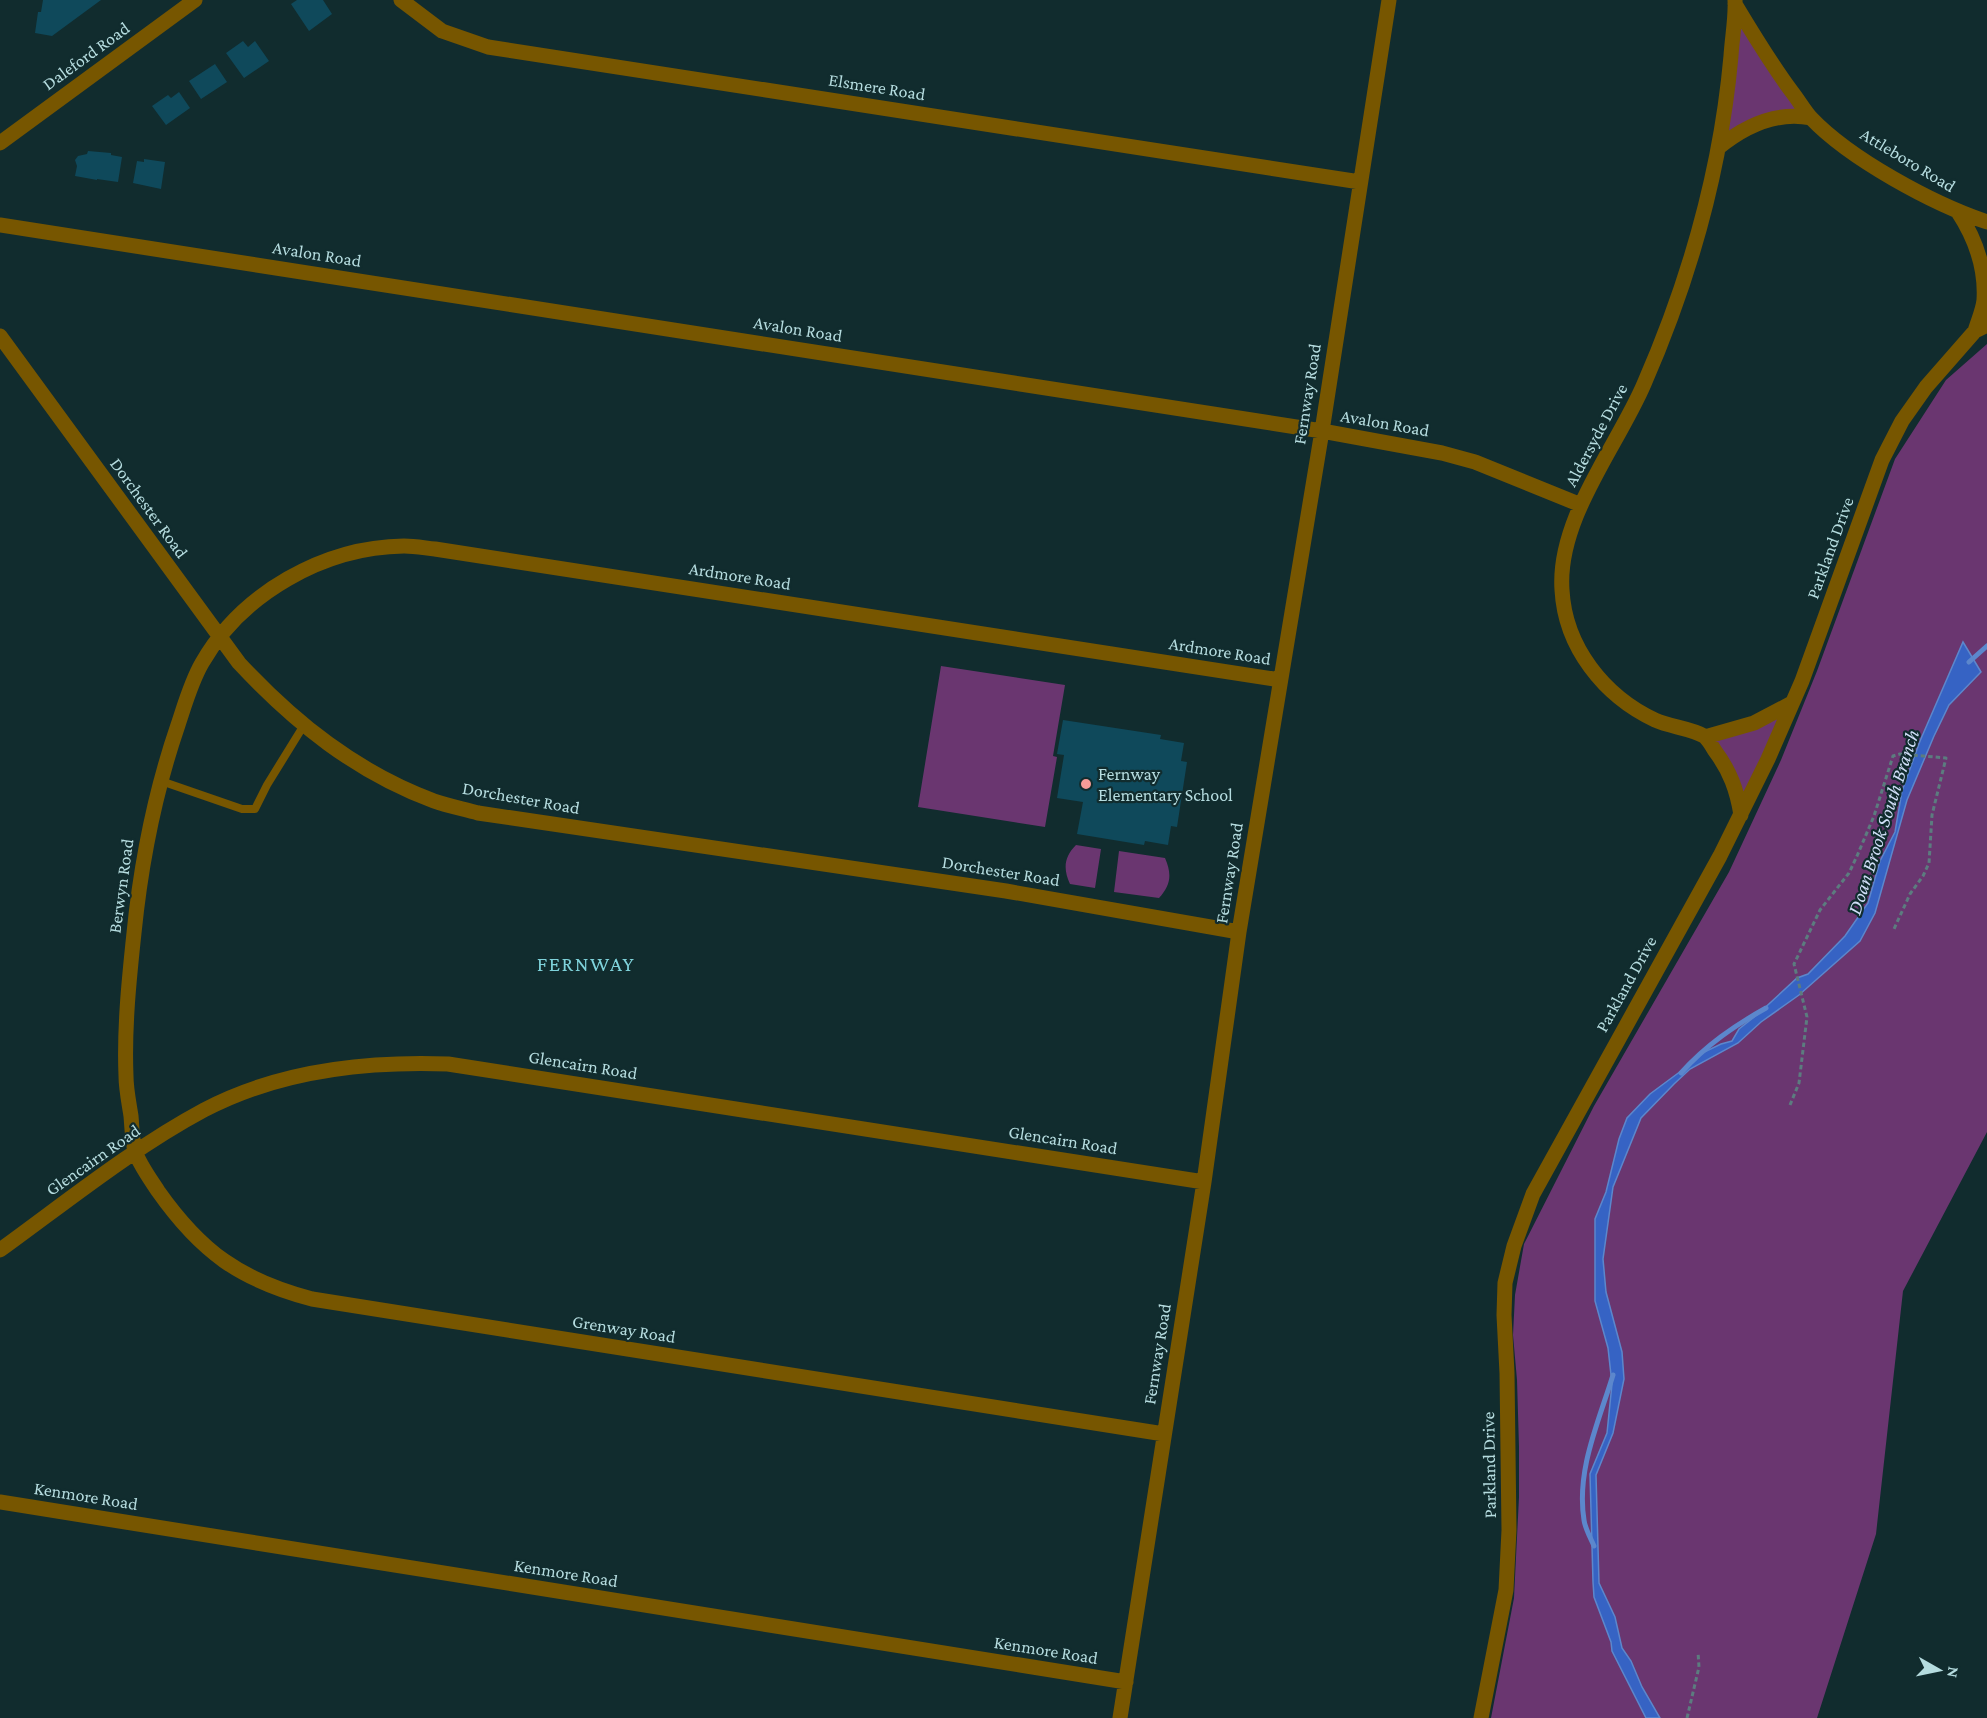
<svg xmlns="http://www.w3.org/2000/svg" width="1987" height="1718" viewBox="0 0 1987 1718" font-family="'Crimson Pro',serif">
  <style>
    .green { fill: #6a3670 }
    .water { fill: #3663c4; stroke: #5c87cc; stroke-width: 1.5 }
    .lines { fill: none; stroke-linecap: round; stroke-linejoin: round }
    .stream { stroke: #5c87cc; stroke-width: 5 }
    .building { fill: #0f495b }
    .path { stroke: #5c7c7f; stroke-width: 3; stroke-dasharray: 4.5 3; stroke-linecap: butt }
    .service { stroke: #775600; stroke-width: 8 }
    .minor { stroke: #775600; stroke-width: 15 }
    .poi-dot { fill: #f59b97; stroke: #112c2e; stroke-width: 2 }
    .labels { text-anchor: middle; stroke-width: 4.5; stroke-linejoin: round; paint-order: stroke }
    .street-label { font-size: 18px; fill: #b5dcdf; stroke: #112c2e }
    .poi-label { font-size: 18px; fill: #b5dcdf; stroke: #112c2e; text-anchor: start }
    .water-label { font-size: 20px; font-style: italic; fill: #d0def7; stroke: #112c2e }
    .quarter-label { font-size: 21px; letter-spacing: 1.5px; fill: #7fd3db; stroke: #112c2e }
  </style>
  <rect width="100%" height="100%" fill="#112c2e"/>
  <path class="green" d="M1735,4L1811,118L1784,115L1718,148Z
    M1987,344V1132L1903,1291L1876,1534L1817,1718H1491L1514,1598L1519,1497V1447L1517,1380L1513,1335L1515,1295L1524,1244L1594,1106L1729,872L1781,760L1817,671L1895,459L1946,380Z
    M941,666L1065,685L1053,756L1057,757L1045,827L918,807Z
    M1792,703L1741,815L1705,737Z
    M1076,845L1101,849L1095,888L1070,884C1063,869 1064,857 1076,845Z
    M1119,851L1165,858C1172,874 1171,885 1159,898L1114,892Z"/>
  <path class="water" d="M1963,642L1981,672L1949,705L1934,736L1907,800L1875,913L1860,941L1799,995L1761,1022L1738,1043L1690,1069L1674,1084L1641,1118L1613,1187L1603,1259L1606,1292L1622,1352L1624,1379L1613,1433L1596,1475L1599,1583L1615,1617L1622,1648L1631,1661L1642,1687L1660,1718H1646L1612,1651L1611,1642L1594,1597L1593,1582L1590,1474L1607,1433L1612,1384L1608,1348L1595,1301V1219L1606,1192L1619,1139L1627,1118L1650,1094L1685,1068L1696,1056L1721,1044L1732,1041L1739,1029L1758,1014L1797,978L1808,974L1845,936L1868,903L1880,861L1895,832L1902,791L1920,741Z"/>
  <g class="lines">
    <path class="stream" d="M1969,662L1987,646
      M1681,1073C1706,1045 1734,1026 1766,1008
      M1594,1546C1590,1537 1585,1528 1584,1520C1576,1470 1599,1421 1613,1375"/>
  </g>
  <path class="building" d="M43,0H101L52,36L35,33L38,12H41Z
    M297,0H323L332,14L309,31L291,4Z
    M243,41L248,47L255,41L269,61L244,78L226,53Z
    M215,64L227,82L201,99L189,81Z
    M179,92L190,108L166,125L152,106L168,95L171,98Z
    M88,151L111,153V155L122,157L118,182L97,179V180L75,176L77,166L75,160L78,156L87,154Z
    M144,159L165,162L161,189L133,183L137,161L144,162Z
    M1063,720L1161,735L1160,739L1184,743L1181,761L1187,762L1177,827L1171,826L1168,845L1145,841L1144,845L1077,834L1083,802L1057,798L1064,755L1057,754Z"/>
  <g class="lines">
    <path class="path" d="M1790,1105L1799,1083L1807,1017L1794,964L1820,910L1849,873L1857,856L1874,816L1893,756L1900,754L1946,758L1932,815L1929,863L1923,876L1910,894L1894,929
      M1687,1718L1699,1667L1698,1652"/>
    <path class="service" d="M161,781L242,809H255L267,785L304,725"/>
    <path class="minor" d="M401,0L442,31L488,47L1360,182
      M1735,0C1736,18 1732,38 1731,56C1721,168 1689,281 1644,384C1617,447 1557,519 1562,590C1565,647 1604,696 1655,720C1670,727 1690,728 1704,736C1708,739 1712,746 1715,751C1730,771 1737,790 1741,815
      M1735,4C1753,34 1771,64 1792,92C1799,101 1804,110 1811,118C1850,159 1933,204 1987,222
      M0,143L195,0
      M1718,148C1745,126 1776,111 1811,118
      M1958,212C1975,238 1986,267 1984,300C1983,310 1978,321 1975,331
      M0,225L1322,431L1442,453L1475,462L1581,505
      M0,336L239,663C295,723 356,772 434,801C448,806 464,809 478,813L1006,891L1239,932
      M1705,737L1754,723L1792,703
      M0,1250C65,1203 133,1148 204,1110C278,1071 366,1061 448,1064L1204,1182
      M1164,1434L312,1299C240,1280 201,1252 158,1191C151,1180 139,1164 135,1151C132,1140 132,1127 131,1116C129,1103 126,1089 126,1076C124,1029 129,980 134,933C141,863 155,792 178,725C185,704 191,682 202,663C242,593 324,547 404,546C415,546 425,548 435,549L1280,680
      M0,1502L1126,1682
      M1120,1718L1204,1182L1239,932L1322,431L1389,0
      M1481,1718L1506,1590L1509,1530L1507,1373L1504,1315L1505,1283L1514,1246L1533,1194L1720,856L1768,759L1802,681L1882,460L1902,421L1926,387L1975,331L1987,325"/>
  </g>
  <circle class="poi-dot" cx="1086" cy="784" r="6"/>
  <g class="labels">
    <g class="street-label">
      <text transform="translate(86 56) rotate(-36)" y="6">Daleford Road</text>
      <text transform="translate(877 87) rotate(9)" y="6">Elsmere Road</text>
      <text transform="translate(1908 160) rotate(31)" y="6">Attleboro Road</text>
      <text transform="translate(317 254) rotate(9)" y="6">Avalon Road</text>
      <text transform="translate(798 329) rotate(9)" y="6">Avalon Road</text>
      <text transform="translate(1307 394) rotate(-81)" y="6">Fernway Road</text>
      <text transform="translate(1385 423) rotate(10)" y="6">Avalon Road</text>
      <text transform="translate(1596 435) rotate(-62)" y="6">Aldersyde Drive</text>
      <text transform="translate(149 508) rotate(54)" y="6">Dorchester Road</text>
      <text transform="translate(1830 548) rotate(-70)" y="6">Parkland Drive</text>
      <text transform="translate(740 576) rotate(9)" y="6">Ardmore Road</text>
      <text transform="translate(1220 651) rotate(9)" y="6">Ardmore Road</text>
      <text transform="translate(521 798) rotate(10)" y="6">Dorchester Road</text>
      <text transform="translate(1001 871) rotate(9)" y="6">Dorchester Road</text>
      <text transform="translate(1229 873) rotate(-81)" y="6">Fernway Road</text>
      <text transform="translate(121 886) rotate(-82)" y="6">Berwyn Road</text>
      <text transform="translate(1626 984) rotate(-61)" y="6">Parkland Drive</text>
      <text transform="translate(583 1065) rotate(9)" y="6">Glencairn Road</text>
      <text transform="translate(1063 1140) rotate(9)" y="6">Glencairn Road</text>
      <text transform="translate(93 1160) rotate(-35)" y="6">Glencairn Road</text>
      <text transform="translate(624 1329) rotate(9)" y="6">Grenway Road</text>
      <text transform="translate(1157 1354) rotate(-81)" y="6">Fernway Road</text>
      <text transform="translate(1489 1465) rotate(-91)" y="6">Parkland Drive</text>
      <text transform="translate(86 1496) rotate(9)" y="6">Kenmore Road</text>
      <text transform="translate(566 1573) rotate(9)" y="6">Kenmore Road</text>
      <text transform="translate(1046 1650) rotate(9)" y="6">Kenmore Road</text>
    </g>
    <g class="poi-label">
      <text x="1098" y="780">Fernway<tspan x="1098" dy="21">Elementary School</tspan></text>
    </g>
    <g class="water-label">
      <text transform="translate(1883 822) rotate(-72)" y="7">Doan Brook South Branch</text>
    </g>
    <g class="quarter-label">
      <text x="586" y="971">FERNWAY</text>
    </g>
  </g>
  <g transform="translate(1939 1670) rotate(99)" stroke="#112c2e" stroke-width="4.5" paint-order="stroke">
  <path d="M0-4.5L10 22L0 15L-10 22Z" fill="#b5dcdf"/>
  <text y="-9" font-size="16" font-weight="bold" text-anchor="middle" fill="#b5dcdf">N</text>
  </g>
</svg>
